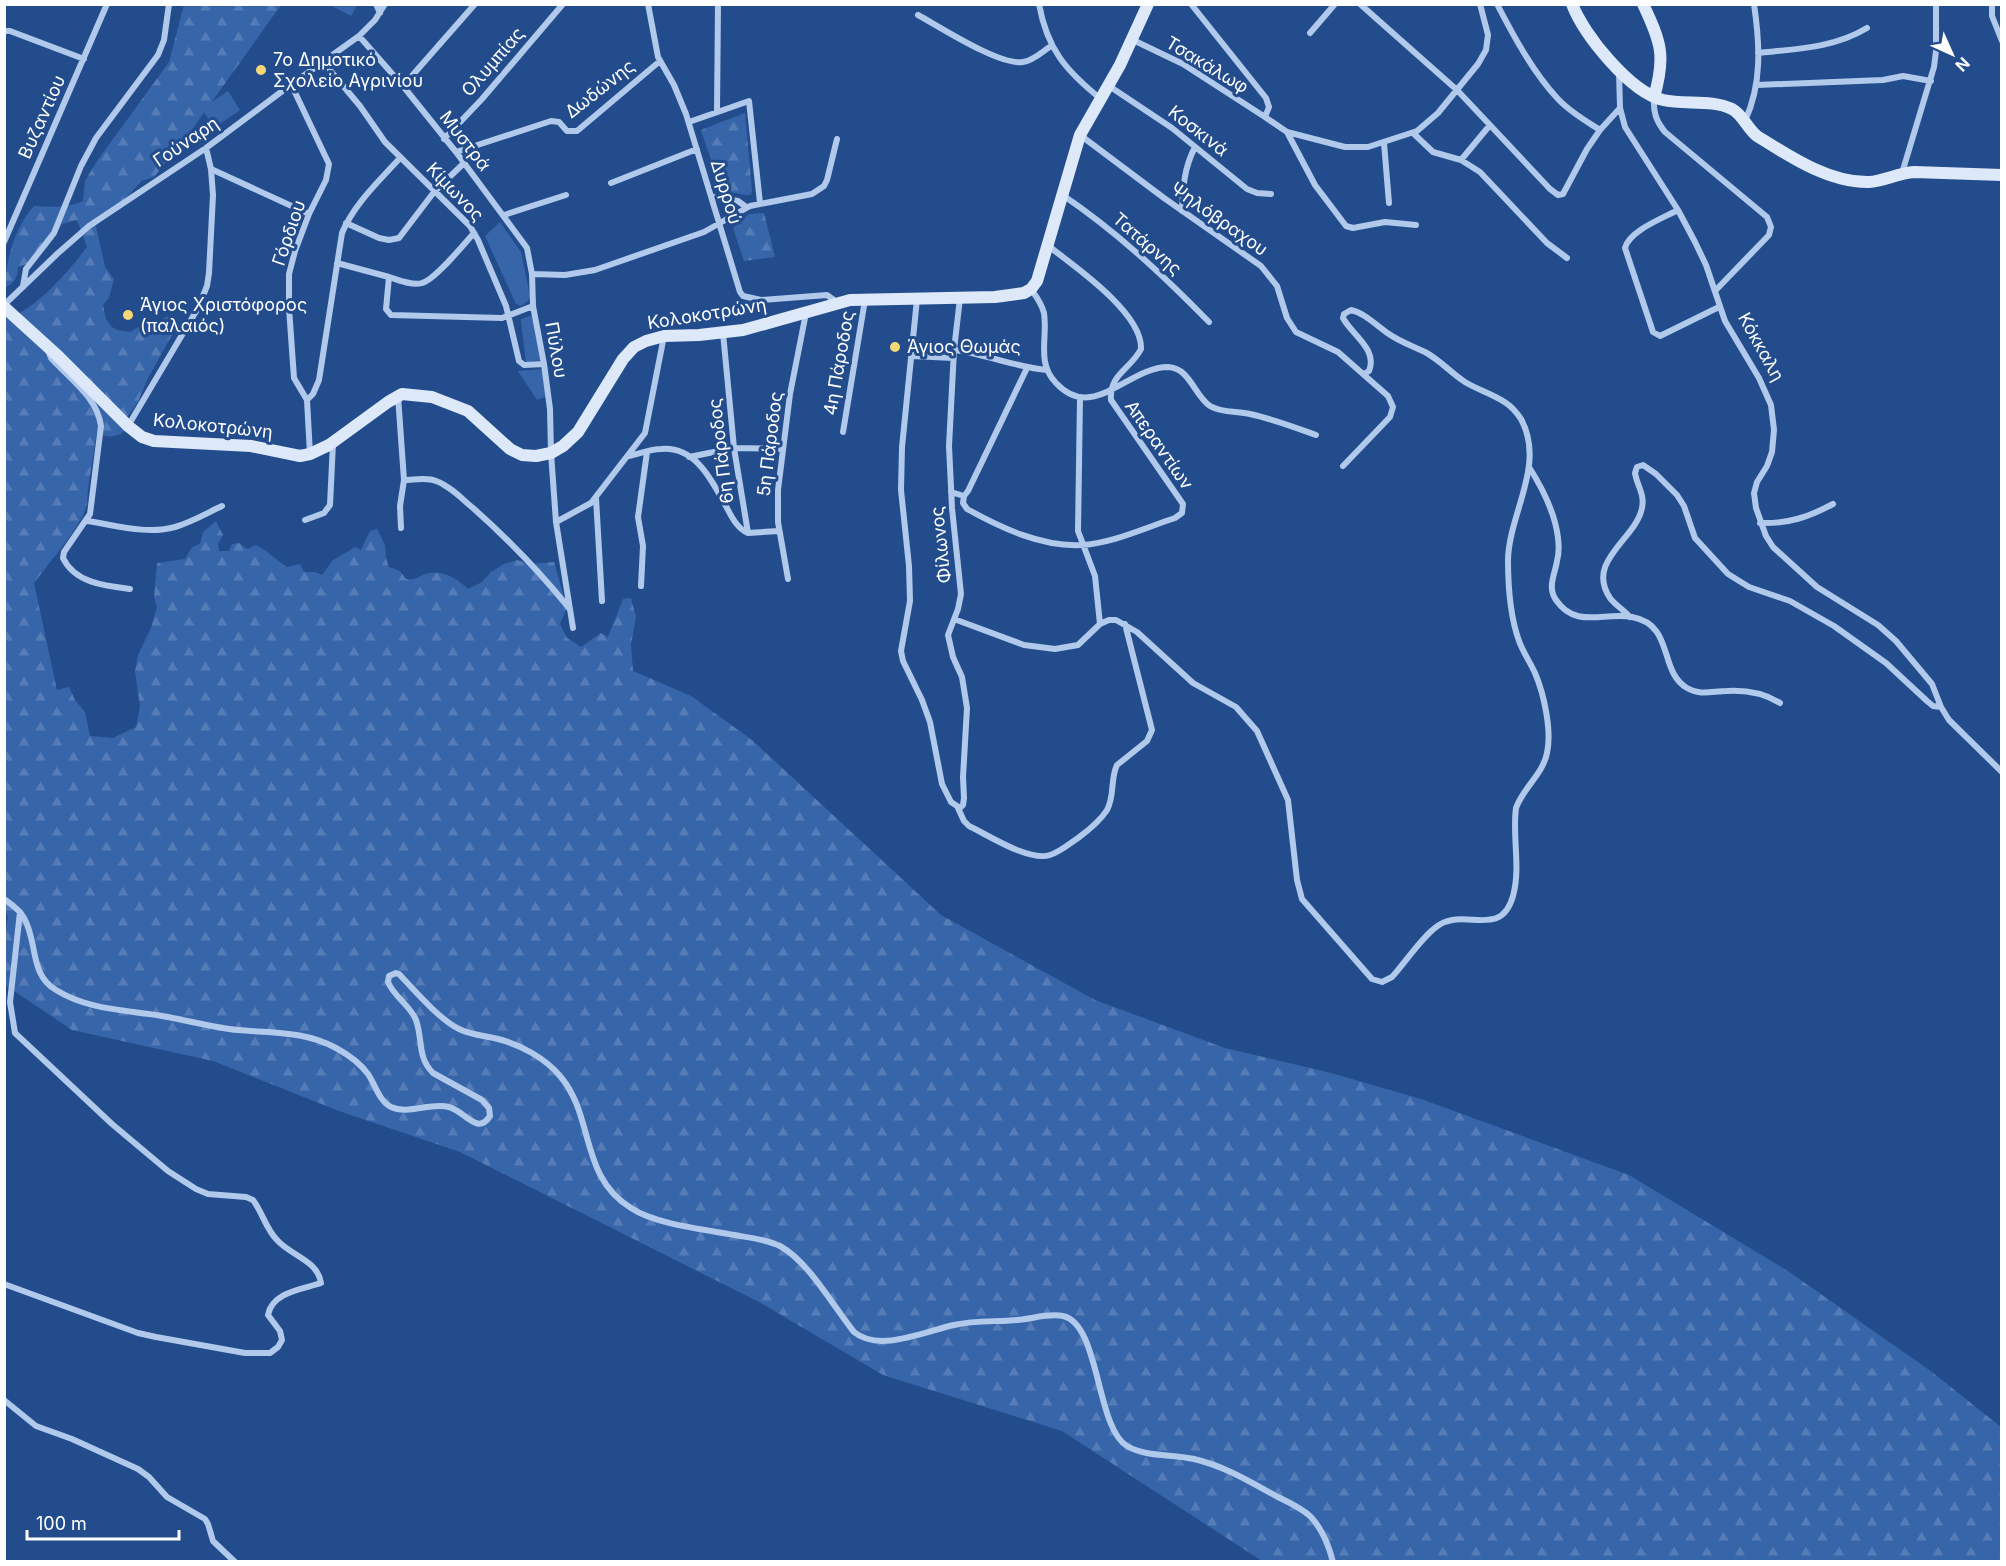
<svg xmlns="http://www.w3.org/2000/svg" width="2006" height="1566" viewBox="0 0 2006 1566" font-family="Inter,sans-serif">
  <style>
    .green { fill: #3765aa }
    .forest { fill: url(#forest-firs) }
    .lines { fill: none; stroke-linecap: round; stroke-linejoin: round }
    .street { stroke: #b1c9eb; stroke-width: 6 }
    .secondary { stroke: #dde8f9; stroke-width: 12 }
    .poi-dot { fill: #f6d774; stroke: #234c8d; stroke-width: 2 }
    .labels { text-anchor: middle; stroke-width: 6; stroke-linejoin: round; paint-order: stroke }
    .poi-label { font-size: 18px; fill: #fff; stroke: #234c8d; text-anchor: start }
    .street-label { font-size: 18px; fill: #fff; stroke: #234c8d }
  </style>
  <defs>
    <pattern id="forest-firs" width="22" height="20" patternUnits="userSpaceOnUse" patternTransform="scale(1.5)"><rect width="22" height="20" fill="#3765aa"/><path d="M5 1l3.5 6h-7zM16 11l3.5 6h-7z" fill="#557cb7"/></pattern>
  </defs>
  <rect width="100%" height="100%" fill="#234c8d"/>
  <path class="green" d="M333,5V4L357,5L351,16L332,6Z
    M228,91L240,110L214,128L202,109Z
    M500,222L521,252L530,296L528,301L521,306L516,304L485,236Z
    M533,315L543,360L526,362L521,322V319Z
    M543,369L547,396L537,400L518,371Z"/>
  <path class="forest" d="M184,5H281L186,138L154,177L141,181L123,202L95,222L105,267L114,279L109,298L103,305L106,319L112,327L117,330L130,332L146,323H155L168,316L178,324L147,380L138,402L125,420L126,430C116,438 107,438 97,433L88,488L87,504L83,516L69,538L34,583L57,690L69,687L75,700L85,712L90,736L113,738L136,727L140,707L135,671L138,655L151,628L157,607L154,597L157,563L185,559L192,547L200,544L203,532L216,521L223,535L218,544L219,551H229L232,544L239,543L247,549L256,545C268,551 276,560 287,567L300,564L304,572H315L322,575L332,561L355,547L361,550L370,531L377,529L385,545L386,558L389,567L400,571L406,579C419,580 419,575 429,573C444,570 459,580 468,589L482,582L491,572L504,564L517,560L530,564L554,562L567,607L560,624L567,638L581,647L601,633L608,637L623,599L631,598L636,617L631,644L633,671L691,696L752,740L941,915L1095,1000L1225,1048L1331,1073L1421,1099L1629,1175L1788,1271L1932,1372L2001,1427V1561H1262L1062,1431L883,1375L759,1302L460,1152L339,1111L213,1061L72,1030L5,985L4,933L8,917L5,912V319C34,312 69,271 87,247L77,220L62,224L47,248L38,253L27,264L18,267C18,276 14,285 5,287C5,261 16,225 34,206C50,207 69,208 83,201L85,181L95,164L169,62Z
    M745,113L752,191L751,195H747L722,191L701,131L703,129Z
    M764,213L775,257L744,261L733,228L749,214Z"/>
  <g class="lines">
    <path class="street" d="M376,4L380,13
      M648,4L658,57L674,85L686,114L740,292L743,296L761,300L827,295L838,303
      M1039,4C1047,49 1066,71 1101,99
      M1191,4L1266,98L1269,107L1265,117L1287,132L1345,147H1368L1417,131L1438,113L1478,64L1486,50L1488,35L1480,4
      M1360,4L1457,90L1550,189L1558,195L1563,194L1587,149L1600,130L1620,108
      M1497,4C1514,37 1533,72 1558,99C1570,112 1586,121 1600,130
      M1992,4V16L2002,41
      M918,15C940,27 1000,66 1023,62C1033,61 1043,51 1051,46
      M4,31H10L84,59
      M1310,33L1335,4
      M359,36L403,86L456,152L527,248L532,274L533,306L544,364L550,409L551,453L556,522L573,628
      M1133,40L1183,64L1265,117
      M1758,53C1796,49 1834,48 1867,28
      M323,62L360,106L385,142L470,226L478,240L506,306L519,361L524,365L544,364
      M1619,72L1620,108L1625,127L1678,210L1695,242L1706,265L1725,321L1759,378L1771,405L1774,430L1772,452L1767,466L1757,482L1754,493L1756,508L1766,536L1773,547L1817,587L1878,625L1896,641L1932,684L1941,707L1949,720L2002,772
      M291,84L329,164L326,180L309,214L295,251L289,274V308L294,378L307,400
      M1757,85L1883,80L1903,76L1931,81
      M403,86L475,4
      M1109,86L1172,128L1247,189L1257,193L1271,194
      M1654,97C1653,112 1656,121 1665,132L1767,217L1771,227L1769,235L1715,291
      M717,112L718,4
      M1745,121C1762,84 1760,45 1754,4
      M689,122L749,101L760,203
      M1287,132L1315,185L1346,226L1353,228L1385,222L1416,225
      M1413,133L1433,152L1461,160L1480,172L1547,243L1567,258
      M1080,135L1164,198L1261,266L1277,286L1287,318L1296,332L1338,352L1388,396L1393,407L1390,417L1343,466
      M444,139L482,99L563,4
      M1384,143L1389,203
      M456,152L551,121L559,122L567,131H577L660,61
      M1461,160L1490,125
      M211,169L309,214
      M1902,173L1934,67L1936,51V4
      M611,183L697,149
      M1061,194C1116,231 1163,275 1209,322
      M713,197L738,201L746,207
      M1678,210C1663,218 1629,231 1625,248L1653,332L1660,336L1719,307
      M1182,211C1183,187 1184,168 1195,147
      M504,215L566,195
      M346,223L379,238L389,240L399,238L434,192L464,163
      M4,242L107,4
      M337,263L389,277L386,309L391,315L502,318L533,306
      M532,274L565,275L595,270L704,232L750,206L812,194L824,186L827,180L837,139
      M389,277C399,280 412,286 422,283C435,280 464,244 474,233
      M23,286L26,269L54,233L81,166L96,138L158,55L164,40L169,4
      M1031,289C1036,296 1042,304 1044,313C1048,337 1036,363 1056,383C1093,423 1128,367 1168,367C1190,368 1194,395 1210,406C1221,413 1238,411 1250,414C1273,419 1294,427 1316,435
      M917,299L902,447L901,490L909,566L910,601L901,651L903,661L922,700L930,722L942,784L951,802L960,808L963,805L964,798L963,777L967,708L962,677L953,657L948,635L958,609L961,594L952,508L949,446L954,350L960,298
      M4,305L57,254L89,226L206,148L281,92L359,36L375,20L385,4
      M198,308H289
      M723,333L734,448L748,533L779,531
      M48,350L51,358C70,379 97,397 101,426L90,514L64,552L63,558C75,583 105,586 130,589
      M954,350C986,354 1015,367 1047,370
      M912,356L953,358
      M398,396L404,480L400,506L401,528
      M1080,398L1078,531L1095,576L1100,624
      M128,426L198,308L207,286L209,273L213,195L211,169L206,148
      M843,432L865,300
      M310,454L307,400L313,394L319,380L342,233C354,204 379,181 400,158
      M629,456C639,454 650,449 661,449C697,446 713,483 727,508C732,518 738,529 748,533
      M689,457L734,448L783,449
      M1529,467C1543,489 1555,512 1558,538C1559,546 1559,554 1557,561C1555,574 1547,587 1556,600C1576,629 1603,612 1632,617C1675,625 1658,671 1687,688C1700,696 1713,691 1727,691C1745,690 1764,693 1780,703
      M404,480C414,480 427,477 436,481C450,486 462,499 473,508C508,539 540,572 569,608
      M951,492L964,496L968,491L1027,368
      M964,496L963,503L967,509C1001,528 1042,547 1081,545C1111,544 1147,527 1175,518L1182,513L1183,504L1111,400C1109,374 1131,369 1141,349C1143,313 1073,265 1047,245
      M596,498L602,601
      M305,520L324,513L330,505L333,443
      M87,521C115,525 147,535 175,527C192,522 207,513 222,506
      M556,522L591,503L645,433L664,336
      M1760,523C1788,524 1809,517 1833,504
      M788,579L778,522V490L790,394L806,313
      M641,586L643,546L638,517L647,452
      M1630,617C1624,610 1615,605 1610,598C1585,561 1636,539 1642,508C1645,494 1637,486 1635,473L1637,467L1643,465L1656,474L1677,495L1684,506L1695,538L1728,574L1749,587L1790,601L1834,626L1886,663L1927,701L1933,706L1941,707
      M954,619L1024,645L1055,649L1078,645L1100,624L1109,620H1116L1137,632L1193,683L1236,707L1257,731L1288,800L1297,880L1302,899L1372,979L1382,982L1392,977C1405,963 1423,935 1439,925C1466,908 1501,939 1513,896C1521,867 1512,837 1516,808C1523,788 1543,774 1547,753C1552,731 1544,694 1535,673C1530,662 1523,652 1519,641C1510,616 1508,586 1508,560C1509,513 1546,465 1521,419C1517,413 1512,407 1506,403C1493,394 1478,390 1465,382C1451,373 1440,360 1425,352C1413,346 1400,342 1389,334C1377,326 1365,313 1351,310L1344,314L1343,318C1352,335 1378,349 1369,371L1364,374
      M958,808L964,821L969,826C988,835 1029,862 1050,855C1060,852 1069,844 1078,838C1089,830 1100,821 1107,810C1115,796 1110,779 1117,765L1147,741L1152,730L1125,624
      M4,899C11,904 20,910 24,918C38,942 29,974 56,990C88,1010 126,1010 162,1016C187,1020 213,1028 238,1030C272,1033 305,1031 336,1048C347,1054 360,1063 368,1074C375,1084 379,1101 391,1107C408,1115 431,1102 449,1107C465,1111 477,1136 490,1116L489,1108L482,1100L433,1073C417,1057 423,1040 416,1020C410,1005 394,997 388,982L389,976L396,973L399,974C414,990 440,1020 459,1029C471,1035 486,1036 498,1039C521,1045 545,1058 560,1076C595,1117 579,1176 631,1208C656,1225 710,1230 740,1236C753,1238 768,1240 780,1246C809,1262 833,1306 854,1332C879,1353 926,1331 954,1325C976,1320 996,1322 1017,1320C1032,1319 1048,1313 1063,1316C1100,1324 1096,1428 1127,1446C1145,1457 1173,1454 1194,1459C1224,1466 1249,1481 1276,1496C1288,1502 1302,1508 1311,1517C1322,1529 1329,1546 1333,1562
      M4,1284L138,1333L156,1337L245,1353H270L278,1347L282,1340L280,1331L268,1315C272,1292 303,1289 321,1283C318,1261 292,1256 278,1241C266,1230 263,1213 253,1200L246,1197L208,1194L196,1189L168,1171L112,1124L15,1033L10,1002L20,912
      M4,1400L36,1426L72,1439L138,1469L149,1477L167,1497L205,1519L208,1524L213,1541L235,1562"/>
    <path class="secondary" d="M1572,4C1584,35 1630,92 1663,100C1685,105 1711,99 1732,109C1743,115 1747,128 1757,136C1789,156 1829,183 1869,182C1884,181 1898,173 1914,172L2002,175
      M1643,4C1661,42 1666,56 1654,97
      M4,307L58,356L128,426L142,437L154,441L251,446L300,456L310,454L329,445L388,402L402,394L432,397L468,411L510,449L522,455L536,456L551,453L563,446L578,432L623,359L634,347L646,341L664,336L699,335L743,330L850,300L995,297L1024,293L1031,289L1037,281L1080,135L1120,65L1148,4"/>
  </g>
  <g class="poi-dot">
    <circle cx="261" cy="70" r="6"/>
    <circle cx="128" cy="315" r="6"/>
    <circle cx="895" cy="347" r="6"/>
  </g>
  <g class="labels">
    <g class="poi-label">
      <text x="273" y="66">7ο Δημοτικό<tspan x="273" dy="21">Σχολείο Αγρινίου</tspan></text>
      <text x="140" y="311">Άγιος Χριστόφορος<tspan x="140" dy="21">(παλαιός)</tspan></text>
      <text x="907" y="353">Άγιος Θωμάς</text>
    </g>
    <g class="street-label">
      <text transform="translate(493 62) rotate(-49)" y="6">Ολυμπίας</text>
      <text transform="translate(1207 65) rotate(31)" y="6">Τσακάλωφ</text>
      <text transform="translate(600 89) rotate(-38)" y="6">Δωδώνης</text>
      <text transform="translate(42 117) rotate(-66)" y="6">Βυζαντίου</text>
      <text transform="translate(1198 131) rotate(38)" y="6">Κοσκινά</text>
      <text transform="translate(465 141) rotate(52)" y="6">Μυστρά</text>
      <text transform="translate(186 142) rotate(-34)" y="6">Γούναρη</text>
      <text transform="translate(455 192) rotate(46)" y="6">Κίμωνος</text>
      <text transform="translate(726 192) rotate(73)" y="6">Δυρρού</text>
      <text transform="translate(1219 219) rotate(35)" y="6">Ψηλόβραχου</text>
      <text transform="translate(289 233) rotate(-71)" y="6">Γόρδιου</text>
      <text transform="translate(1147 244) rotate(41)" y="6">Τατάρνης</text>
      <text transform="translate(707 314) rotate(-9)" y="6">Κολοκοτρώνη</text>
      <text transform="translate(1761 347) rotate(61)" y="6">Κόκκαλη</text>
      <text transform="translate(556 350) rotate(80)" y="6">Πύλου</text>
      <text transform="translate(839 363) rotate(-80)" y="6">4η Πάροδος</text>
      <text transform="translate(213 426) rotate(6)" y="6">Κολοκοτρώνη</text>
      <text transform="translate(770 444) rotate(-83)" y="6">5η Πάροδος</text>
      <text transform="translate(1159 445) rotate(55)" y="6">Απεραντίων</text>
      <text transform="translate(721 451) rotate(-97)" y="6">6η Πάροδος</text>
      <text transform="translate(941 545) rotate(-96)" y="6">Φίλωνος</text>
    </g>
  </g>
  <rect width="2006" height="1566" fill="none" stroke="#ffffff" stroke-width="12"/>
  <g transform="translate(1952 54) rotate(135)" stroke="#234c8d" stroke-width="4.5" paint-order="stroke">
  <path d="M0-4.5L10 22L0 15L-10 22Z" fill="#ffffff"/>
  <text y="-9" font-size="16" font-weight="bold" text-anchor="middle" fill="#ffffff">N</text>
  </g>
  <path d="M27 1530v9h152v-9" fill="none" stroke="#ffffff" stroke-width="3"/>
  <text x="36" y="1530" font-size="18" fill="#ffffff" stroke="#234c8d" stroke-width="4.5" paint-order="stroke">100 m</text>
</svg>
